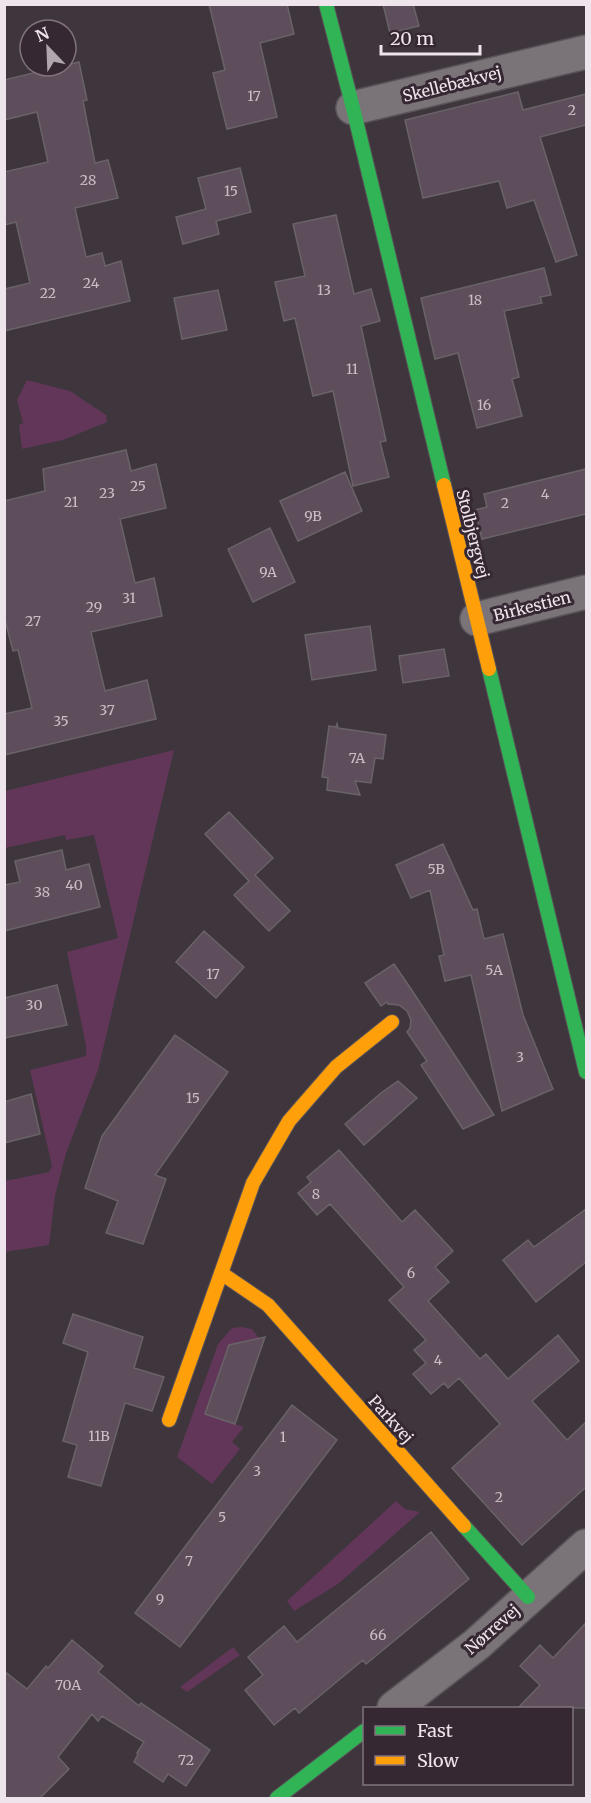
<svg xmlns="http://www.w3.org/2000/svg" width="591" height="1803" viewBox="0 0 591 1803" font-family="Merriweather,serif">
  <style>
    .green { fill: #613658 }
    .building { fill: #5e4e5b; stroke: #696368; stroke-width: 1.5 }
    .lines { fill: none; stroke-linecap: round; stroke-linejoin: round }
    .street-casing { stroke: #595258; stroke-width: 36 }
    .fast-casing { stroke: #595258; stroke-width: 16 }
    .slow-casing { stroke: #595258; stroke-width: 16 }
    .street { stroke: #7a7478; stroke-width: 33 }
    .fast { stroke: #30b455; stroke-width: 14 }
    .slow { stroke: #ff9f0a; stroke-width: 14 }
    .labels { text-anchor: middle; stroke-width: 6; stroke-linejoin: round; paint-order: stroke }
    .number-label { font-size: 14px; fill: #cabec7 }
    .street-label { font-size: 16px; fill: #eee4eb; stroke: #362833 }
  </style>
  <rect width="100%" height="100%" fill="#3e363c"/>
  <path class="green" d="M27,380L70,391L106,415L107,422L63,440L22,449L19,425L23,423L17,400Z
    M174,750L98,1070L66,1153L55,1196L49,1245L5,1252V1181L49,1172L52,1166L30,1070L86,1056V1046L67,952L118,938L94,835L66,840L65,835L5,848V791Z
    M242,1327L252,1329L259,1338L206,1414L244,1427L232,1442L240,1449L212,1484L177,1457L218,1344L232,1328Z
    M396,1501L405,1509L420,1512L338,1584L294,1611L287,1601Z
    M233,1647L240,1655L187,1692L180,1687Z"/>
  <path class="building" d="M209,4H287L294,34L260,43L277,117L227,129L213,73L225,70Z
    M383,4H413L419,26L390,33Z
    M79,62L87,100L83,101L95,163L108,160L118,198L75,208L86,257L102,253L105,266L121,261L130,301L4,331V289L30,283L16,222L4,225V172L48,162L37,112L4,120V80Z
    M518,92L523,110L586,94V125L540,137L577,255L556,262L534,200L507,208L499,181L423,198L405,120Z
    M240,168L251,212L216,221L219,234L183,244L176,217L206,209L198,178Z
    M336,215L354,294L371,289L380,321L361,326L386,441L380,442L389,477L353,486L333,391L313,396L295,318L284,321L275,282L305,276L293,224Z
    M544,268L551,295L540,297L542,303L504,311L519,377L512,379L522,416L477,428L458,353L435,359L421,298Z
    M218,290L227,330L182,339L174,298Z
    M126,450L131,471L156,464L166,508L120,519L135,583L154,578L162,616L91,632L105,691L147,680L156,719L4,755V714L32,708L18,650L13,651L4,616V501L45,491L43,469Z
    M586,469V514L482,539L475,510L487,507L484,494Z
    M345,472L362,511L298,541L280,501Z
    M270,528L295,582L253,602L228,549Z
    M370,626L376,670L312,680L305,635Z
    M444,649L449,676L403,683L399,656Z
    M337,724L338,728L386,735L383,759L375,758L371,783L355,781L360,795L327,790L328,778L322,777L329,726L336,727Z
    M229,812L273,858L255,875L290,911L269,931L234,895L249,881L205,834Z
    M443,844L473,910L477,909L484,939L503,934L523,1015L553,1089L502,1111L471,975L445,981L439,956L444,955L430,890L411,898L396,865Z
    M62,850L66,870L89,864L100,907L4,931V885L20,882L15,861Z
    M204,931L244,967L216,998L176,962Z
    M394,964L411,989L494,1115L463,1129L421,1065L427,1061L407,1032L410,1028L411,1020L407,1011L399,1005L388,1004L387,1002L381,1006L365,983Z
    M57,985L67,1025L4,1038V998Z
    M175,1035L228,1072L155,1175L166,1179L143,1244L106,1233L118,1201L85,1188L102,1136Z
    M398,1081L417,1098L364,1145L345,1124L381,1093Z
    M31,1094L40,1134L4,1143V1102Z
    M339,1150L402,1222L415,1210L453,1251L435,1267L449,1282L428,1301L480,1359L486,1354L508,1379L558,1335L579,1361L532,1401L567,1440L586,1422V1487L522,1545L452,1468L500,1424L459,1378L448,1388L444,1383L431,1394L413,1374L426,1363L414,1350L426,1340L389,1300L404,1287L330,1204L317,1215L298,1193L311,1182L307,1177Z
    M586,1209V1262L536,1302L503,1260L528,1240L534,1247Z
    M73,1314L143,1337L134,1368L164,1377L152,1411L125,1403L101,1486L68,1477L77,1445L63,1441L88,1352L63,1343Z
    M265,1337L235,1424L205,1414L229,1345Z
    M292,1405L337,1440L180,1647L135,1613Z
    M431,1532L469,1579L366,1664L363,1660L299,1713L295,1708L274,1725L245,1690L263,1675L248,1657L284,1626L297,1642Z
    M586,1623V1708H518L540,1685L520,1666L540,1645L553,1658Z
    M72,1640L103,1666L98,1672L139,1706L141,1703L210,1750L186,1786L168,1774L163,1782L134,1762L138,1754L137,1753L144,1742L102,1716L98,1721L92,1714L58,1757L69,1769L40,1798H4V1671L27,1689L46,1666L48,1668Z"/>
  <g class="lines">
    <g class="street-casing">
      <path id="street" d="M353,108L586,52
        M477,619L586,592
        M394,1708L477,1644L586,1546"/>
    </g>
    <g class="fast-casing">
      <path id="fast" d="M326,4L353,108L444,485
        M489,669L586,1072
        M464,1526L528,1597
        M277,1798L364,1731"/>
    </g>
    <g class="slow-casing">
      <path id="slow" d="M444,485L489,669
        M221,1273L268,1305L464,1526
        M169,1420L253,1183L289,1121L336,1067L392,1022"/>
    </g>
    <use href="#street" class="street"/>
    <use href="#fast" class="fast"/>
    <use href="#slow" class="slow"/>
  </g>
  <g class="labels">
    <g class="number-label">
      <text x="254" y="101">17</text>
      <text x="572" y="115">2</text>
      <text x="88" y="185">28</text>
      <text x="231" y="196">15</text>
      <text x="91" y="288">24</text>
      <text x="324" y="295">13</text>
      <text x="48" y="298">22</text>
      <text x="475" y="305">18</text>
      <text x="352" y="374">11</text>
      <text x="484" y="410">16</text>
      <text x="138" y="491">25</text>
      <text x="107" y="498">23</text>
      <text x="545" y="499">4</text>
      <text x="71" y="507">21</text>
      <text x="505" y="508">2</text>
      <text x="313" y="521">9B</text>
      <text x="268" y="577">9A</text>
      <text x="129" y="603">31</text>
      <text x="94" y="612">29</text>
      <text x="33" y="626">27</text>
      <text x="107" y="715">37</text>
      <text x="61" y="726">35</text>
      <text x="357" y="763">7A</text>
      <text x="436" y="874">5B</text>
      <text x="74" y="890">40</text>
      <text x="42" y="897">38</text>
      <text x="494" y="975">5A</text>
      <text x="213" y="979">17</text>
      <text x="34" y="1010">30</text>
      <text x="520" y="1062">3</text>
      <text x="193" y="1103">15</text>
      <text x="316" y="1199">8</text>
      <text x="411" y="1278">6</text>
      <text x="438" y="1365">4</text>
      <text x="99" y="1441">11B</text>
      <text x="283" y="1442">1</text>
      <text x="257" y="1476">3</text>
      <text x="499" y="1502">2</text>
      <text x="222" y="1522">5</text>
      <text x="189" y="1566">7</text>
      <text x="160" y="1604">9</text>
      <text x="378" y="1640">66</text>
      <text x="68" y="1690">70A</text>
      <text x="186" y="1765">72</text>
    </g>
    <g class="street-label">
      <text transform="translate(452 84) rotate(-14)" y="6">Skellebækvej</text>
      <text transform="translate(473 534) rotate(76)" y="6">Stolbjergvej</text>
      <text transform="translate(532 606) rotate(-14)" y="6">Birkestien</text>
      <text transform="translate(391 1419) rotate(48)" y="6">Parkvej</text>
      <text transform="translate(492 1629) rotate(-41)" y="6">Nørrevej</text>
    </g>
  </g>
  <rect width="591" height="1803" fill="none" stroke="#eee4eb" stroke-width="12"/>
  <rect x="363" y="1707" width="210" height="78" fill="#362833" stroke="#80737d" stroke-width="1.5"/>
  <rect x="375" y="1726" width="30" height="9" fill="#30b455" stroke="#80737d" stroke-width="1.5"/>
  <text x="417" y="1737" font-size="18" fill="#eee4eb">Fast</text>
  <rect x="375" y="1756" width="30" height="9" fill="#ff9f0a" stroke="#80737d" stroke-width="1.5"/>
  <text x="417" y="1767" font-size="18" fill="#eee4eb">Slow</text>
  <g transform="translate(48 48) rotate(337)"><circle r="28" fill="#362833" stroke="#80737d" stroke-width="1.5"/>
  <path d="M0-4.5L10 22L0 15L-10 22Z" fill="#b0a7ae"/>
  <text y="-9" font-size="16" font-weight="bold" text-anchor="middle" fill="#eee4eb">N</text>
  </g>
  <path d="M381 45v9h99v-9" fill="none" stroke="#eee4eb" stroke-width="3"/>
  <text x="390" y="45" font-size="18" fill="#eee4eb" stroke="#362833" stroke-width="4.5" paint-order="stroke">20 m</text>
</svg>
